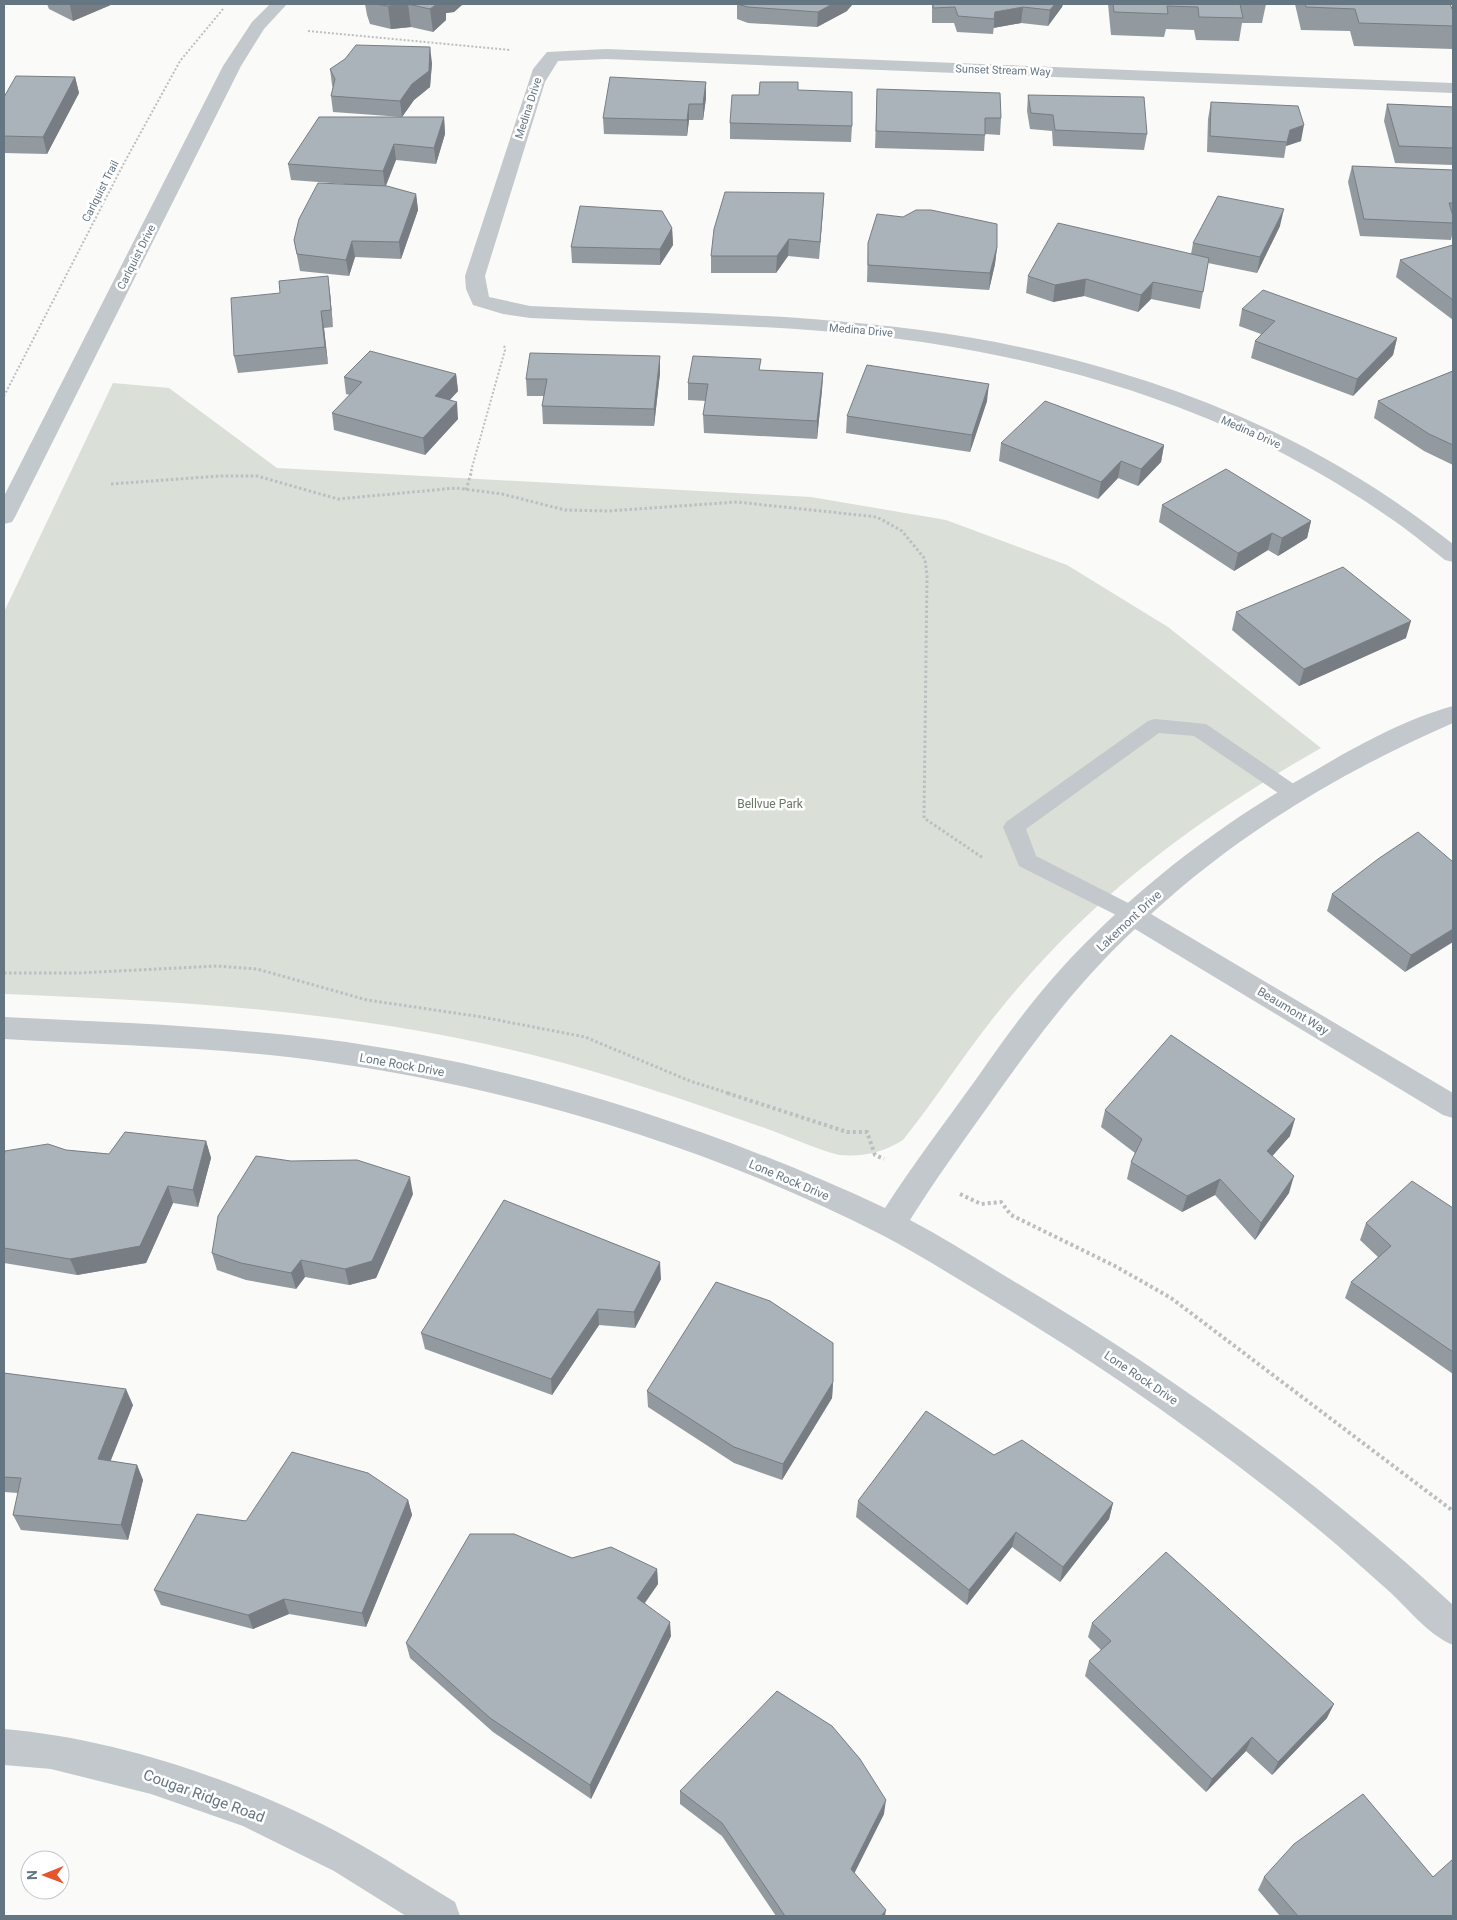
<svg xmlns="http://www.w3.org/2000/svg" width="1457" height="1920" viewBox="0 0 1457 1920" font-family="Roboto,sans-serif">
  <style>
    .green { fill: #dadfd7 }
    .lines { fill: none; stroke-linecap: round; stroke-linejoin: round }
    .path-far2 { stroke: #bbbfc2; stroke-width: 2; stroke-dasharray: 2 2; stroke-linecap: butt }
    .path-far1 { stroke: #bbbfc2; stroke-width: 3; stroke-dasharray: 2.5 2.5; stroke-linecap: butt }
    .path { stroke: #bbbfc2; stroke-width: 4; stroke-dasharray: 3 3; stroke-linecap: butt }
    .service { fill: #c3c8cc; fill-rule: evenodd }
    .minor { fill: #c3c8cc; fill-rule: evenodd }
    .tertiary { fill: #c3c8cc; fill-rule: evenodd }
    .wall { fill: #929a9f }
    .shaded-wall { fill: #777d82 }
    .building { fill: #aab3b9; stroke: #777d82 }
    .labels { text-anchor: middle; stroke-width: 5; stroke-linejoin: round; paint-order: stroke }
    .far-street-label { font-size: 11px; fill: #657683; stroke: #fff }
    .park-label { font-size: 12px; fill: #687a64; stroke: #fff }
    .street-label { font-size: 12px; fill: #657683; stroke: #fff }
    .near-street-label { font-size: 15px; fill: #657683; stroke: #fff }
  </style>
  <rect width="100%" height="100%" fill="#fafaf8"/>
  <path class="green" d="M113,383L169,388L277,468L811,497L946,520L1067,565L1168,627L1321,748C1200,817 1097,892 1007,1001C970,1045 939,1095 903,1140C882,1153 863,1157 839,1155C812,1148 786,1135 759,1126C684,1100 610,1074 533,1055C357,1011 184,1001 4,994V612Z"/>
  <g class="lines">
    <path class="path-far2" d="M308,31L510,50
      M4,396L123,165L180,61L223,9
      M471,471L505,350L504,344"/>
    <path class="path-far1" d="M111,484L220,476H257L338,499L456,488L502,494L565,510L608,511L737,502L877,517L902,531L925,559L927,576L924,818L983,858
      M466,490L472,470
      M4,973H79L217,966L257,969L367,1000L482,1017L585,1037L690,1081L731,1094"/>
    <path class="path" d="M727,1093L847,1132H867L875,1155L884,1159
      M960,1194L981,1204L1001,1202L1011,1215L1115,1266L1171,1298L1453,1511"/>
    <path class="service" d="M1155,719L1206,724L1301,789L1304,794L1301,799L1294,801L1287,799L1194,736L1159,733L1026,829L1036,856L1140,909L1143,915L1140,921L1132,923L1019,866L1003,827L1006,822L1148,721Z"/>
    <path class="minor" d="M606,49L1453,83V93L606,59L558,61L545,82L485,276L489,297L530,306C678,313 827,313 973,338C1100,360 1229,402 1340,467C1380,490 1417,516 1453,544V562L1445,560C1426,545 1407,529 1387,516C1266,431 1120,378 975,351C829,323 678,325 530,318L503,314L473,305L466,289L465,276L533,69L547,52Z
      M1453,706V723C1343,771 1240,832 1151,914L1453,1093V1118L1443,1115L1135,929C1081,979 1038,1036 996,1095C967,1136 937,1177 910,1220C946,1239 980,1261 1015,1282C1172,1375 1319,1481 1453,1605V1645C1429,1635 1410,1611 1391,1593C1373,1577 1355,1561 1337,1545C1269,1487 1197,1434 1124,1384C1074,1350 1024,1319 973,1288C943,1270 913,1251 882,1235C710,1147 518,1089 327,1062C220,1047 112,1045 4,1039V1017C110,1022 217,1026 323,1039C513,1063 712,1127 885,1208C914,1163 946,1121 977,1078C1003,1041 1029,1004 1060,970C1133,890 1221,823 1316,770C1358,745 1406,719 1453,706Z
      M4,1729C123,1739 257,1786 361,1845C393,1863 423,1883 455,1902L460,1916H406L334,1871L243,1826L151,1794L51,1769L4,1765Z"/>
    <path class="tertiary" d="M270,4H287L264,29L241,66L15,517L12,522L4,524V496L223,66L252,22Z"/>
  </g>
  <path class="wall" d="M47,4H113L73,21L49,9Z
    M365,4H463L454,12L446,13V20L433,32L411,27L391,29L370,24L367,15Z
    M737,4L847,11L817,27L748,23L737,19Z
    M932,4H1063L1062,7L1048,26L1021,23L993,28V34L957,32L954,23H932Z
    M1108,4H1266L1262,23H1242L1239,41L1196,40L1194,30L1166,29L1164,37L1111,35Z
    M1295,4H1450L1453,11V49L1354,46L1350,31L1301,30Z
    M432,63L430,87L414,100L402,117L333,112L331,96L333,88L332,85L330,69Z
    M75,77L79,93L47,154L4,153V97Z
    M706,82V98L703,120H689L687,136L604,134L603,118Z
    M877,89L1001,118L1000,135L985,134L984,151L875,148Z
    M798,90L852,126L851,142L730,139V123L759,95Z
    M1028,95L1147,134L1144,150L1053,146L1052,131L1030,129L1027,111Z
    M1211,102L1301,141L1286,146L1284,158L1207,152L1208,119Z
    M1387,104L1453,107V165L1395,163L1384,121Z
    M444,117L445,134L436,164L396,160L386,186L416,194L418,210L401,259L355,257L349,276L300,271L294,240L345,184L291,180L288,164Z
    M1352,166L1453,170V230L1451,240L1360,236L1348,182Z
    M823,209L819,259L788,256L776,273H711V256Z
    M903,217L997,247L995,264L989,290L867,282L868,243Z
    M1280,226L1257,273L1208,263L1200,309L1151,299L1138,312L1084,296L1053,302L1026,293L1028,276L1191,254L1193,243Z
    M672,228L673,245L660,265L572,263L571,247Z
    M1453,245V320L1396,277L1400,260Z
    M330,293L333,327L324,328L328,364L238,373L234,356Z
    M1242,309L1397,338L1393,355L1353,396L1251,358L1255,341L1261,334L1239,326Z
    M761,370L823,373L822,390L817,439L704,433L703,415L706,401L688,400V383Z
    M1453,371V465L1424,451L1374,418L1378,401Z
    M660,373L654,426L543,424L542,406L544,396H527L526,379Z
    M456,374L458,391L450,400L458,419L425,455L334,430L332,413L350,395L346,394L344,377Z
    M987,401L970,452L846,433L847,416Z
    M1001,443L1164,445L1161,462L1138,486L1118,478L1098,499L999,461Z
    M1162,505L1311,521L1307,538L1278,556L1268,550L1234,571L1159,522Z
    M1236,612L1406,638L1299,686L1232,630Z
    M1453,862L1405,972L1327,911L1332,894Z
    M1105,1110L1290,1136L1272,1156L1289,1193L1255,1240L1215,1195L1182,1212L1127,1179L1131,1162L1135,1153L1101,1127Z
    M206,1141L211,1158L198,1207L173,1203L146,1263L77,1275L4,1263V1158L66,1150L109,1154Z
    M413,1194L376,1278L349,1285L305,1277L296,1289L246,1280L217,1270L212,1253Z
    M1453,1208V1374L1345,1298L1351,1282L1378,1257L1360,1240L1366,1223Z
    M661,1279L635,1328L599,1325L552,1395L425,1349L421,1333Z
    M4,1373L133,1405L110,1461L137,1465L143,1480L128,1540L21,1530L13,1515L18,1493L4,1492Z
    M833,1382L832,1398L782,1480L734,1463L648,1407L647,1391Z
    M994,1455L1113,1503L1109,1519L1060,1582L1012,1547L967,1605L856,1517L858,1501Z
    M408,1500L412,1515L366,1627L289,1614L253,1629L161,1605L154,1590L246,1521Z
    M572,1558L657,1569L658,1584L645,1603L671,1636L591,1799L493,1732L410,1658L406,1643Z
    M1092,1623L1327,1718L1272,1775L1246,1751L1206,1792L1085,1676L1089,1661L1101,1650L1088,1637Z
    M680,1791L884,1814L854,1873L885,1916H776L722,1836L680,1804Z
    M1264,1877H1433L1453,1916H1280L1258,1890Z"/>
  <path class="shaded-wall" d="M73,4H113L73,21L70,5Z
    M408,4L411,27L391,29L388,6Z
    M437,4H463L454,12L446,13V20L433,32L430,9Z
    M832,4H853L847,11L817,27L818,12Z
    M1055,4H1063L1062,7L1048,26L1050,10Z
    M1023,7L1021,23L993,28V34L995,12Z
    M430,47L432,63L430,87L414,100L402,117L400,101Z
    M75,77L79,93L47,154L43,137Z
    M706,82V98L703,120V104Z
    M689,104V120L687,136V120Z
    M444,117L445,134L436,164L434,148Z
    M1304,125L1301,141L1286,146L1290,130Z
    M394,144L396,160L385,187L383,171Z
    M824,193L823,209L819,259L820,242Z
    M416,194L418,210L401,259L399,242Z
    M1284,209L1280,226L1257,273L1260,257Z
    M672,228L673,245L660,265V249Z
    M789,239L788,256L776,273L777,256Z
    M352,241L355,257L349,276L346,260Z
    M997,247L995,264L989,290L990,273Z
    M328,276L330,293L333,327L331,310Z
    M1086,279L1084,296L1053,302L1055,285Z
    M1153,282L1151,299L1138,312L1141,295Z
    M321,311L324,328L328,364L325,347Z
    M1397,338L1393,355L1353,396L1357,379Z
    M660,356V373L654,426V409Z
    M823,373L822,390L817,439V421Z
    M456,374L458,391L437,413L435,396Z
    M989,384L987,401L970,452L972,435Z
    M457,402L458,419L425,455L423,438Z
    M1164,445L1161,462L1138,486L1141,469Z
    M1121,461L1118,478L1098,499L1101,482Z
    M1311,521L1307,538L1278,556L1282,538Z
    M1272,533L1268,550L1234,571L1238,553Z
    M1411,621L1406,638L1299,686L1304,669Z
    M1453,929V942L1405,972L1411,955Z
    M1295,1119L1290,1136L1262,1168L1267,1151Z
    M206,1141L211,1158L198,1207L193,1190Z
    M1294,1176L1289,1193L1255,1240L1261,1223Z
    M410,1177L413,1194L376,1278L349,1285L345,1269Z
    M1220,1179L1215,1195L1182,1212L1187,1196Z
    M168,1186L173,1203L146,1263L77,1275L70,1259Z
    M301,1260L305,1277L296,1289L291,1273Z
    M660,1262L661,1279L635,1328L634,1312Z
    M598,1309L599,1325L552,1395L551,1379Z
    M833,1382L832,1398L782,1480L783,1464Z
    M126,1389L133,1405L105,1475L98,1459Z
    M137,1465L143,1480L128,1540L121,1525Z
    M408,1500L412,1515L366,1627L362,1613Z
    M1113,1503L1109,1519L1060,1582L1063,1567Z
    M1016,1532L1012,1547L967,1605L969,1590Z
    M657,1569L658,1584L638,1612L637,1598Z
    M284,1599L289,1614L253,1629L248,1615Z
    M670,1622L671,1636L591,1799L590,1785Z
    M1334,1704L1327,1718L1272,1775L1278,1762Z
    M1252,1737L1246,1751L1206,1792L1212,1779Z
    M886,1800L884,1814L850,1882L851,1869Z
    M886,1910L885,1916H881Z"/>
  <path class="building" d="M375,4H437L430,9L408,4L388,6Z
    M737,4H832L818,12L748,7Z
    M933,4H1055L1050,10L1023,7L995,12L994,19L958,16L955,7L933,8Z
    M1113,4H1240L1243,18L1199,17L1198,7L1167,6L1168,14L1114,12Z
    M1305,4H1450L1453,11V26L1359,23L1355,9L1306,7Z
    M356,45L430,47L429,71L412,84L400,101L331,96L335,79L330,69L345,59Z
    M16,76L75,77L43,137L4,136V97Z
    M610,77L706,82L703,104H689L687,120L603,118Z
    M760,82H798V90L852,92V126L730,123L732,95H759Z
    M877,89L1000,93L1001,118H985V135L876,131Z
    M1028,95L1144,97L1147,134L1055,130L1053,115L1031,113Z
    M1211,102L1298,106L1304,125L1290,130L1287,142L1210,136Z
    M1387,104L1453,107V148L1399,146Z
    M319,117H444L434,148L394,144L383,171L288,164Z
    M1352,166L1453,170V203H1449L1453,216V223L1364,219Z
    M318,183L387,186L416,194L399,242L352,241L346,260L297,254L294,240L299,219Z
    M725,192L824,193L820,242L789,239L777,256H711L714,229Z
    M1218,196L1284,209L1260,257L1193,243Z
    M580,206L662,211L672,228L660,249L571,247Z
    M916,210H931L997,224V247L990,273L868,265V243L877,214L903,217Z
    M1058,223L1209,258L1203,292L1153,282L1141,295L1086,279L1055,285L1028,276Z
    M1453,245V300L1400,260Z
    M328,276L331,310L321,311L325,347L234,356L231,298L280,293L279,281Z
    M1263,290L1397,338L1357,379L1255,341L1275,321L1242,309Z
    M370,351L456,374L435,396L457,402L423,438L332,413L362,382L344,377Z
    M530,353L660,356L654,409L542,406L547,379H526Z
    M693,356L761,359L759,370L823,373L817,421L703,415L708,384L688,383Z
    M867,365L989,384L972,435L847,416Z
    M1453,371V445L1429,434L1378,401Z
    M1045,401L1164,445L1141,469L1121,461L1101,482L1001,443Z
    M1226,469L1311,521L1282,538L1272,533L1238,553L1162,505Z
    M1343,567L1411,621L1304,669L1236,612Z
    M1418,832L1453,862V929L1411,955L1332,894L1378,859Z
    M1171,1035L1295,1119L1267,1151L1294,1176L1261,1223L1220,1179L1187,1196L1131,1162L1142,1139L1105,1110Z
    M125,1132L206,1141L193,1190L168,1186L140,1246L70,1259L4,1248V1158L5,1151L48,1144L66,1150L109,1154Z
    M256,1156L291,1161L357,1160L410,1177L372,1261L345,1269L301,1260L291,1273L241,1263L212,1253L218,1216Z
    M1412,1181L1453,1208V1352L1351,1282L1391,1246L1366,1223Z
    M504,1200L660,1262L634,1312L598,1309L551,1379L421,1333Z
    M716,1282L770,1301L833,1343V1382L783,1464L734,1447L647,1391Z
    M4,1373L126,1389L98,1459L137,1465L121,1525L13,1515L21,1478L4,1477Z
    M926,1411L994,1455L1022,1440L1113,1503L1063,1567L1016,1532L969,1590L858,1501Z
    M292,1452L368,1473L408,1500L362,1613L284,1599L248,1615L154,1590L197,1514L246,1521Z
    M470,1534H514L572,1558L611,1547L657,1569L637,1598L670,1622L590,1785L490,1718L406,1643Z
    M1166,1552L1334,1704L1278,1762L1252,1737L1212,1779L1089,1661L1111,1641L1092,1623Z
    M777,1691L832,1726L860,1759L886,1800L851,1869L886,1910L881,1916H785L722,1823L680,1791Z
    M1363,1794L1433,1877L1453,1859V1916H1298L1264,1877L1294,1844Z"/>
  <g class="labels">
    <g class="far-street-label">
      <text transform="translate(1003 70) rotate(2)" y="4">Sunset Stream Way</text>
      <text transform="translate(528 108) rotate(-72)" y="4">Medina Drive</text>
      <text transform="translate(100 191) rotate(-63)" y="4">Carlquist Trail</text>
      <text transform="translate(136 257) rotate(-63)" y="4">Carlquist Drive</text>
      <text transform="translate(861 330) rotate(5)" y="4">Medina Drive</text>
      <text transform="translate(1251 432) rotate(24)" y="4">Medina Drive</text>
    </g>
    <g class="park-label">
      <text x="770" y="808">Bellvue Park</text>
    </g>
    <g class="street-label">
      <text transform="translate(1129 921) rotate(-43)" y="4">Lakemont Drive</text>
      <text transform="translate(1293 1011) rotate(31)" y="4">Beaumont Way</text>
      <text transform="translate(402 1065) rotate(10)" y="4">Lone Rock Drive</text>
      <text transform="translate(789 1180) rotate(23)" y="4">Lone Rock Drive</text>
      <text transform="translate(1141 1378) rotate(34)" y="4">Lone Rock Drive</text>
    </g>
    <g class="near-street-label">
      <text transform="translate(204 1796) rotate(20)" y="5">Cougar Ridge Road</text>
    </g>
  </g>
  <rect width="1457" height="1920" fill="none" stroke="#657683" stroke-width="10"/>
  <g transform="translate(45 1875) rotate(269)"><circle r="24" fill="#ffffff" stroke="#c1c8cd"/>
  <path d="M0-4L9 19L0 12L-9 19Z" fill="#e4572e"/>
  <text y="-8" font-size="14" font-weight="bold" text-anchor="middle" fill="#657683">N</text>
  </g>
</svg>
